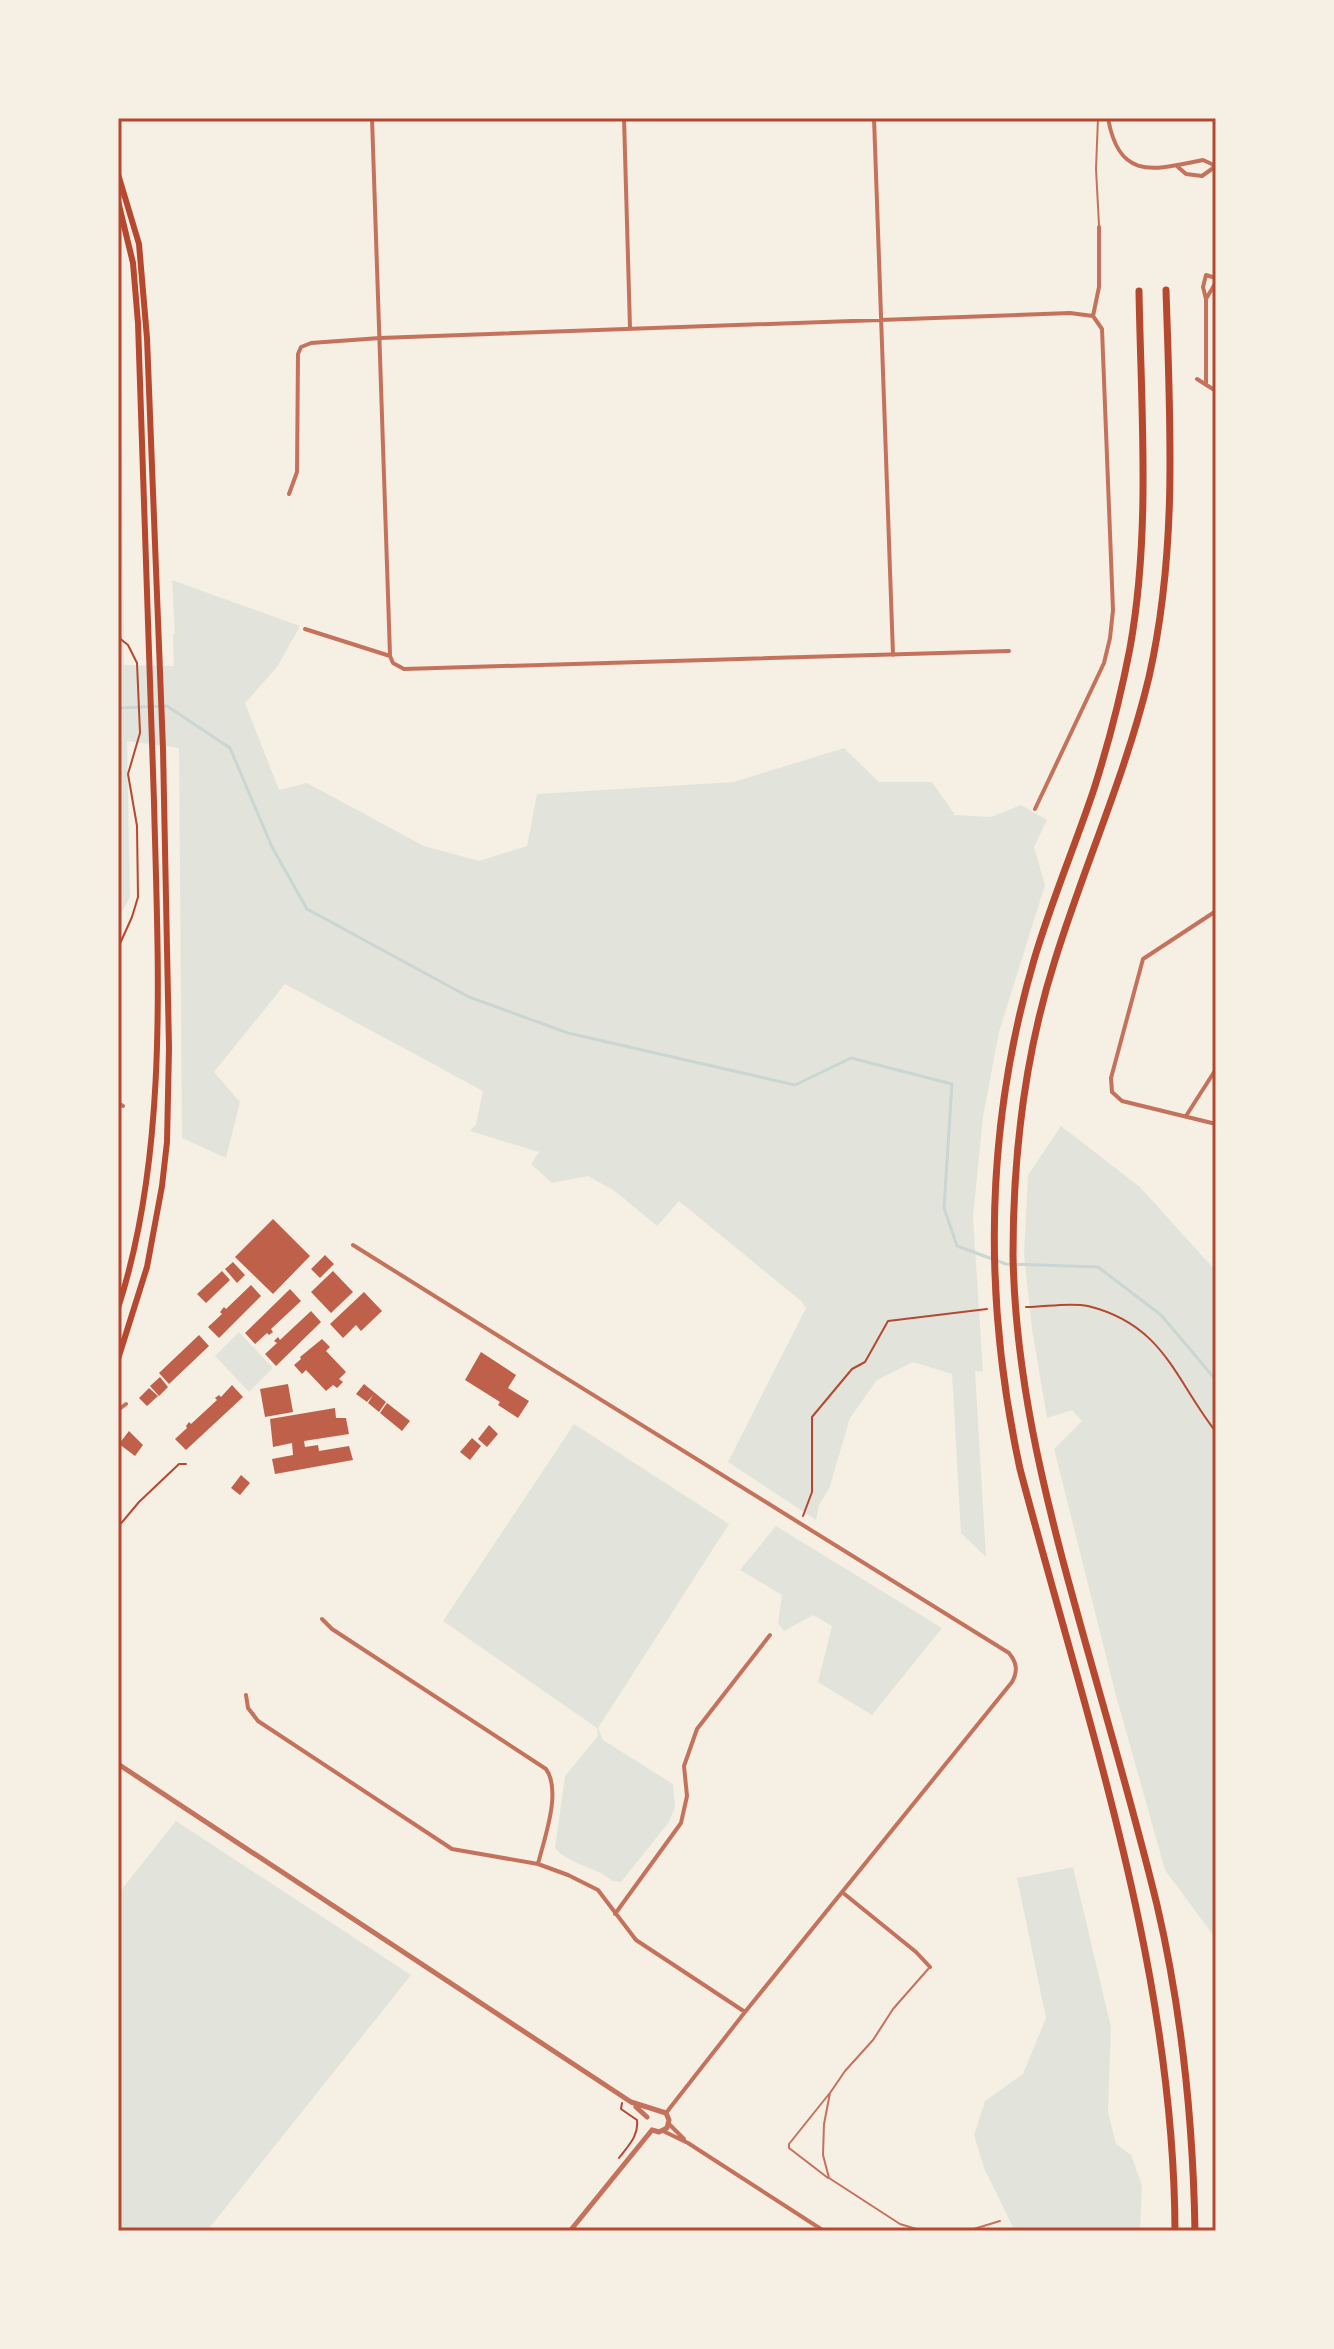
<svg xmlns="http://www.w3.org/2000/svg" width="1334" height="2349" viewBox="0 0 1334 2349" font-family="Manrope,sans-serif">
  <style>
    .green { fill: #e2e4dc }
    .lines { fill: none; stroke-linecap: round; stroke-linejoin: round }
    .stream { stroke: #c9d6d2; stroke-width: 3 }
    .building { fill: #bf614a }
    .path { stroke: #b5482f; stroke-width: 2 }
    .service { stroke: #c5725c; stroke-width: 2 }
    .minor { stroke: #c5725c; stroke-width: 4 }
    .tertiary { stroke: #c5725c; stroke-width: 5 }
    .primary { stroke: #b5482f; stroke-width: 6 }
    .motorway { stroke: #b5482f; stroke-width: 7 }
    .neatline { fill: none; stroke: #b5482f; stroke-width: 3 }
  </style>
  <rect width="100%" height="100%" fill="#f6efe4"/>
  <path class="green" d="M118,292L121,320L124,665L174,666L173,634H175L172,580L300,626L277,667L245,703L279,790L307,783L424,846L479,861L527,846L537,794L734,782L844,748L879,782H932L955,815L991,817L1021,805L1047,820L1034,847L1045,885L999,1032L983,1117L973,1217L983,1372L975,1371L986,1557L961,1533L952,1374L913,1362L877,1380L850,1418L829,1489L819,1505L816,1520L728,1462L806,1308L801,1301L679,1201L657,1226L616,1192L588,1176L552,1183L531,1164L539,1152L470,1131L476,1124L483,1091L285,984L214,1072L240,1102L226,1158L182,1138L179,748L127,741L130,897L118,919Z
    M1061,1126L1140,1187L1216,1271V1939L1165,1870L1115,1692L1054,1449L1082,1421L1072,1410L1047,1418L1032,1329L1024,1254L1028,1175Z
    M239,1332L273,1368L249,1392L215,1356Z
    M574,1424L729,1524L598,1728L603,1740L673,1784L675,1807L669,1822L621,1882L612,1881C596,1866 569,1865 555,1848L565,1776L598,1736L597,1728L443,1621Z
    M776,1526L942,1628L872,1715L818,1682L832,1626L813,1615L784,1631L778,1623L782,1595L740,1570Z
    M176,1821L411,1975L207,2231H118V1894Z
    M1073,1867L1111,2027L1108,2112L1116,2144L1131,2155L1142,2185L1140,2231H1015L984,2168L974,2135L985,2101L1023,2074L1046,2018L1017,1878Z"/>
  <g class="lines">
    <path class="stream" d="M118,708L167,706L230,748L272,847L307,909L469,997L568,1033L795,1085L851,1058L952,1084L944,1208L957,1246L1006,1264L1098,1267L1161,1315L1216,1380"/>
  </g>
  <path class="building" d="M273,1219L310,1256L273,1294L235,1257Z
    M325,1255L334,1264L320,1278L311,1269Z
    M233,1262L245,1275L237,1283L225,1269Z
    M222,1271L230,1280L206,1303L197,1294Z
    M333,1271L353,1292L331,1313L311,1292Z
    M251,1285L261,1296L219,1338L208,1327L222,1314L220,1312L224,1307L226,1309Z
    M290,1289L301,1301L271,1329L273,1332L269,1335L267,1333L255,1344L245,1333Z
    M364,1292L382,1311L361,1331L356,1325L343,1338L330,1324Z
    M311,1311L321,1322L276,1366L265,1354L277,1343L274,1341L278,1337L280,1340Z
    M199,1335L209,1346L169,1384L159,1373Z
    M322,1339L330,1347L326,1351L346,1372L339,1379L343,1382L337,1388L333,1385L326,1391L306,1370L302,1374L294,1365L301,1359L300,1357Z
    M481,1352L516,1375L508,1388L529,1401L518,1418L498,1405L500,1402L465,1380Z
    M160,1377L168,1387L159,1396L150,1386Z
    M288,1384L293,1412L265,1417L260,1389Z
    M364,1384L386,1402L379,1412L368,1403L373,1395L367,1402L356,1394Z
    M232,1385L243,1397L186,1450L175,1439L187,1428L186,1426L189,1422L191,1424L217,1400L215,1398L219,1395L221,1397Z
    M149,1388L158,1396L147,1406L139,1398Z
    M387,1403L410,1421L402,1431L380,1413Z
    M335,1408L336,1418H346L349,1434L304,1441L305,1447L318,1445L319,1451L349,1446L353,1460L275,1474L272,1459L293,1455L292,1443L273,1447L270,1419Z
    M489,1425L498,1434L487,1447L478,1439Z
    M129,1431L143,1445L135,1456L119,1444Z
    M472,1438L481,1446L470,1460L460,1452Z
    M241,1475L250,1483L240,1495L231,1488Z"/>
  <g class="lines">
    <path class="path" d="M118,637L128,645L137,663L140,733L128,774L137,826L138,897L132,917L118,948
      M1026,1307C1045,1307 1070,1302 1088,1306C1164,1325 1174,1378 1216,1432
      M803,1516L812,1492V1417L852,1369L865,1362L888,1321L987,1309
      M118,1527L139,1502L179,1464H186
      M619,2158C628,2146 639,2136 637,2120L621,2109L622,2103"/>
    <path class="service" d="M1098,118L1096,169L1099,225
      M828,2178L789,2148V2144L829,2094
      M923,2231L900,2224L829,2178L823,2155L824,2124L830,2093L845,2071L873,2040L893,2009L929,1968
      M967,2231L1000,2221"/>
    <path class="minor" d="M372,118L390,655
      M624,118L630,328
      M874,118L893,655
      M1108,118C1119,181 1153,170 1203,160L1216,166L1202,176L1186,174L1178,167
      M1206,299L1216,282
      M1197,379L1216,391
      M1206,385V299L1203,287L1206,275L1216,278
      M289,494L297,472L298,354L301,347L311,343L380,338L1070,313L1093,316
      M305,629L390,656L393,663L404,669L1009,651
      M1035,809L1104,663L1110,638L1113,610L1102,329L1093,316L1099,287V227
      M1216,911L1143,959L1111,1078L1112,1092L1122,1101L1216,1124
      M118,1103L123,1106
      M1186,1116L1216,1069
      M353,1245C571,1382 790,1517 1009,1653C1017,1663 1018,1671 1012,1682L745,2012L666,2113
      M118,1410L126,1404
      M322,1619L332,1629L546,1769C562,1791 544,1839 538,1864
      M246,1695L248,1708L258,1721L452,1849L538,1864L568,1875L598,1890L636,1940L745,2012
      M842,1892L916,1952L930,1967
      M615,1914L681,1823L687,1796L684,1766L697,1729L770,1635
      M669,2124L684,2139
      M663,2131L688,2143L824,2231"/>
    <path class="tertiary" d="M118,1764L631,2102L666,2113L669,2120L667,2128L659,2132L652,2130
      M636,2107L647,2117
      M570,2231L652,2130"/>
    <path class="primary" d="M118,174L139,244L147,338L163,749L169,1048L167,1142L162,1186L147,1267L118,1359
      M118,201L133,263L138,323C144,483 149,643 154,802C158,965 169,1152 118,1308"/>
    <path class="motorway" d="M1166,290C1170,420 1178,549 1149,677C1126,774 1084,866 1055,960C1025,1054 1013,1157 1013,1255C1015,1372 1042,1486 1073,1598C1101,1700 1132,1802 1157,1905C1182,2012 1193,2121 1195,2231
      M1139,291C1141,410 1151,531 1130,648C1121,695 1109,742 1094,789C1075,846 1051,902 1034,960C985,1127 983,1299 1020,1469C1086,1719 1174,1969 1175,2231"/>
  </g>
  <rect width="1334" height="2349" fill="none" stroke="#f6efe4" stroke-width="240"/>
  <rect x="120" y="120" width="1094" height="2109" class="neatline"/>
</svg>
